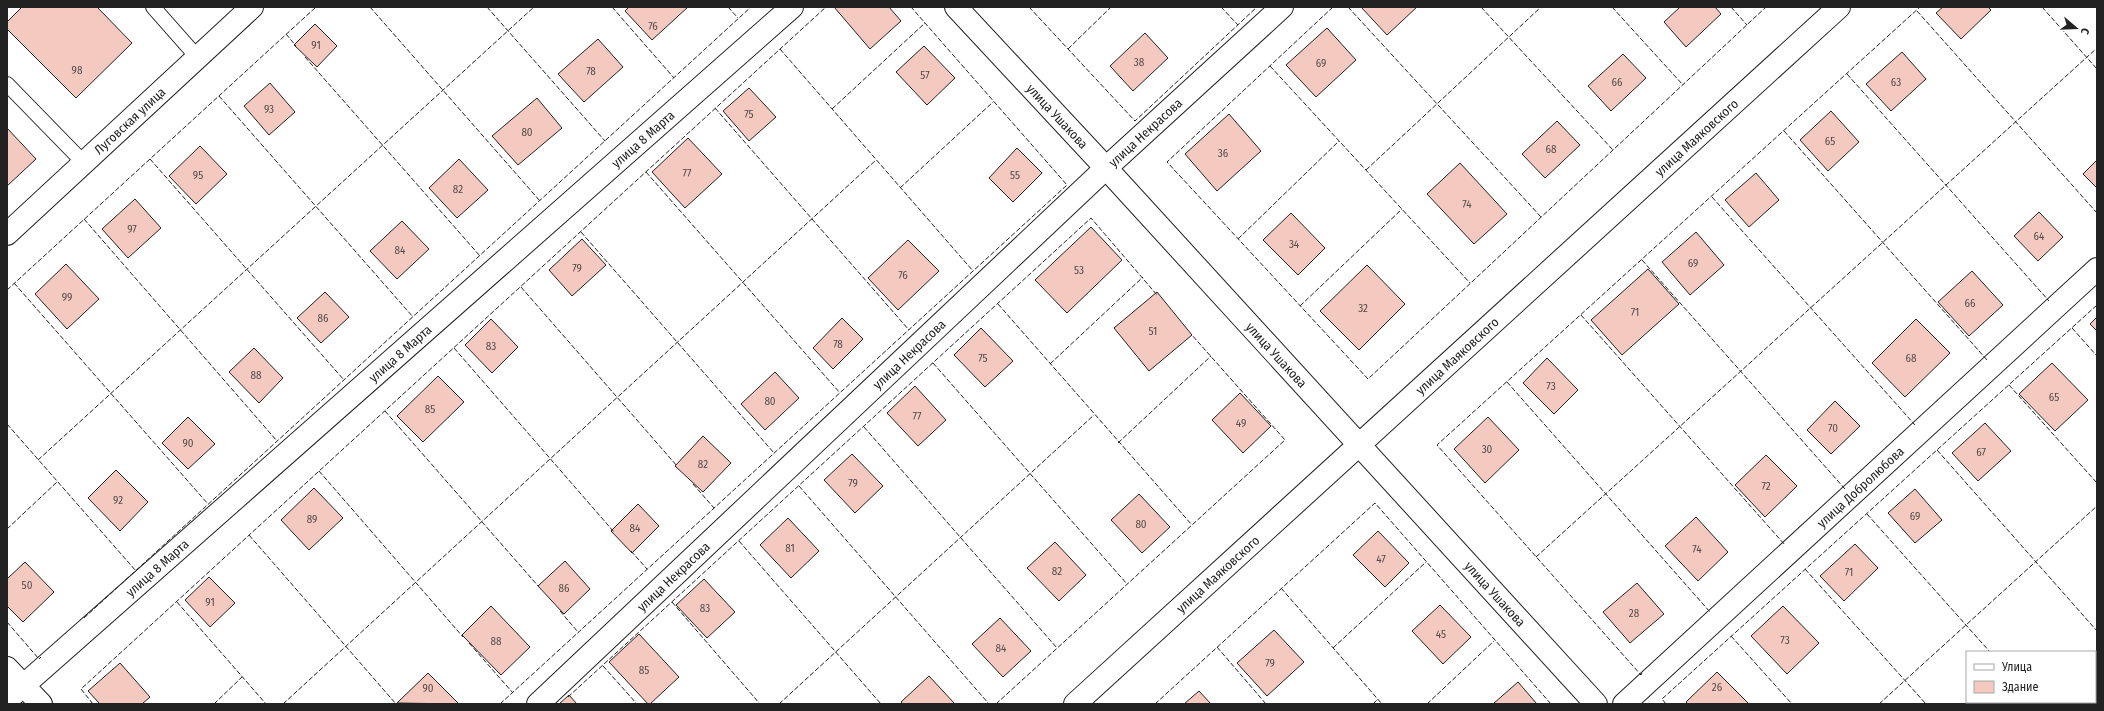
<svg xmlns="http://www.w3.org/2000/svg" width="2104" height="711" viewBox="0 0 2104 711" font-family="'Fira Sans Condensed',sans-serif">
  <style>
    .building { fill: #f3c9c0; stroke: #222 }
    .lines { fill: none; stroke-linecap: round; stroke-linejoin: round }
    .service-casing { stroke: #222; stroke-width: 16 }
    .minor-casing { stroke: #222; stroke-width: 24 }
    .service { stroke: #fff; stroke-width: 14 }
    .minor { stroke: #fff; stroke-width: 22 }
    .fence { stroke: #222; stroke-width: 1; stroke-dasharray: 5 2; stroke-linecap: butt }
    .labels { text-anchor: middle; stroke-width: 3; stroke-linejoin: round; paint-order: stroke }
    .number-label { font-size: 11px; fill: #564c4a }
    .street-label { font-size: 13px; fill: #222; stroke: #fff }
  </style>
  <rect width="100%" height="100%" fill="#fff"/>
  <path class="building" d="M22,7H97L132,43L76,98L7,29V22Z
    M629,7H688L652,40L625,11Z
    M834,7H889L901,21L870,49Z
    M1361,7H1417L1387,35Z
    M1680,7H1715L1721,14L1686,47L1664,22Z
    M1943,7H1988L1991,10L1961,39L1936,13Z
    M315,24L337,46L317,67L294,45Z
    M1327,28L1356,60L1316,97L1286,65Z
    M1145,33L1168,58L1133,91L1110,66Z
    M598,39L623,67L584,102L558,74Z
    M924,46L955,78L927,105L896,72Z
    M1902,52L1926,79L1891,111L1866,84Z
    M1623,54L1646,78L1611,111L1588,86Z
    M270,83L295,112L269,135L244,106Z
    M749,88L776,117L749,141L723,111Z
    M537,98L562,128L518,165L492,136Z
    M1831,111L1859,142L1828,171L1800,140Z
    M1229,114L1261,151L1217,191L1185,154Z
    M1557,121L1580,145L1545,178L1522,154Z
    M7,128L36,159L7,186Z
    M688,138L722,174L685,208L652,172Z
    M200,146L227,174L196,204L169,176Z
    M1017,148L1042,173L1013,202L989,178Z
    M459,159L488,190L457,218L429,188Z
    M2097,160V188L2083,174Z
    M1460,163L1507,214L1474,244L1427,194Z
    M1756,173L1779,200L1749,227L1725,200Z
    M135,199L161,228L128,258L102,229Z
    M2039,212L2063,237L2038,261L2014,236Z
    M1291,213L1325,248L1298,275L1263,240Z
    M402,221L429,249L397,279L370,251Z
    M1091,227L1122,260L1067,313L1035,280Z
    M1696,232L1724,265L1690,295L1662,262Z
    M582,239L606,265L572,296L549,270Z
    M908,240L939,271L898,310L868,278Z
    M66,264L99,299L67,329L35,294Z
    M1367,265L1405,304L1359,350L1320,311Z
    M1648,269L1679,304L1622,355L1591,320Z
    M1972,271L2003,305L1969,336L1938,302Z
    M325,292L349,317L321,343L297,318Z
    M1157,292L1192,335L1149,371L1114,328Z
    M2097,317V331L2090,324Z
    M842,318L863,339L833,369L813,348Z
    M491,319L518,347L492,373L465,345Z
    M1916,319L1950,353L1905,397L1872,363Z
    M981,328L1013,361L985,387L954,355Z
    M254,348L283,378L259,403L229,372Z
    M1547,358L1578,390L1554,414L1523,383Z
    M2052,363L2088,400L2055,431L2019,394Z
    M775,372L799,398L765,430L741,404Z
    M438,376L464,402L423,442L397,416Z
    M915,386L946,420L918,446L887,413Z
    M1240,393L1271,426L1243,453L1212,420Z
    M1835,401L1860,426L1831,454L1807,430Z
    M188,417L215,444L188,469L162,443Z
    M1488,417L1519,450L1485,483L1454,449Z
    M1985,423L2011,451L1978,481L1952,453Z
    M703,436L731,463L703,492L675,466Z
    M852,454L883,486L855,513L824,480Z
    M1766,455L1797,486L1765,517L1735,485Z
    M116,470L148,502L120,531L88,498Z
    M314,488L343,518L309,550L281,520Z
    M1915,489L1942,520L1915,543L1888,513Z
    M1139,494L1170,527L1142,553L1111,520Z
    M638,504L659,526L632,553L611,531Z
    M1696,517L1728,552L1698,581L1665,546Z
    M788,518L819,551L791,578L760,545Z
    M1378,531L1409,563L1385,587L1353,555Z
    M1055,542L1086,575L1059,601L1027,568Z
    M1855,544L1878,568L1844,601L1820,576Z
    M565,561L590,589L564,614L538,586Z
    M25,562L54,592L23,622L7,606V579Z
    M209,577L235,603L210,627L185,600Z
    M704,579L735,612L707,638L676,605Z
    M1637,583L1664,614L1630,643L1603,612Z
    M1440,605L1471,637L1443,664L1412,631Z
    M491,606L530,647L501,675L462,635Z
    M1783,606L1819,643L1787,674L1751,636Z
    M1000,618L1031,651L1003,677L972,644Z
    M1274,630L1304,662L1267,696L1237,663Z
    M639,634L679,677L650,704H648L609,662Z
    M120,663L150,697L142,704H100L88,691Z
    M1717,672L1749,704H1688L1686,702Z
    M428,673L459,704L397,703Z
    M2095,674L2097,676V704H2070L2067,702H2095Z
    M929,676L955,704H903L901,702Z
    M1518,682L1537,704H1493Z
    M1199,691L1211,704H1184Z
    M569,695L577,704H559Z"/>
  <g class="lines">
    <g class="service-casing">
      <path id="service" d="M153,7L198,58
        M7,84L84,163"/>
    </g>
    <g class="minor-casing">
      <g id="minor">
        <path id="s1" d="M956,7L1106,168L1596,704"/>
        <path id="s2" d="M7,234L252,7"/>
        <path d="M7,668L41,704"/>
        <path id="s3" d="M7,700L792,7"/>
        <path id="s4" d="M538,704L1106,168L1282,7"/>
        <path id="s5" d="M1075,704L1839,7"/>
        <path id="s6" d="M1624,704L2097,269"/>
      </g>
    </g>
    <use href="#service" class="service"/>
    <use href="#minor" class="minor"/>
    <path class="fence" d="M370,7L540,201
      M487,7L605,141
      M612,7L674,78
      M728,7L738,18
      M1029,7L1135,121L1257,7
      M1221,7L1238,25
      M1333,7L1167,162L1368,379L1766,7
      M1348,7L1541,217
      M1481,7L1613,150
      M1612,7L1683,85
      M1731,7L1747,25
      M2042,7L2097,69
      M1917,11L2097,213
      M286,34L296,46
      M780,49L973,271
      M1068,49L1111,7
      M305,57L480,256
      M1270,66L1470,283
      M1847,74L2049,301
      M219,96L413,317
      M715,108L909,330
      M832,109L925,23
      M1784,131L1987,360
      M150,159L344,380
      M1366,170L1541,7
      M646,172L840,393
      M900,188L993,102
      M1712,197L1915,425
      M84,219L277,441
      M581,232L774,453
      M1238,239L1339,141
      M1642,260L1845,489
      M14,283L208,504
      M521,287L677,466
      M7,290L316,7
      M998,304L1192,525
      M1300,306L1402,209
      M1581,315L1785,545
      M2072,328L2097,356
      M454,348L614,532
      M933,363L1127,584
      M1050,364L1143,277
      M1507,382L1710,612
      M2009,385L2097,483
      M385,411L539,587
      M7,424L136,571
      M864,427L1057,648
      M1118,443L1211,356
      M1937,450L2097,631
      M38,460L534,7
      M319,471L463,637
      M693,484L714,508
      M799,486L989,704
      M1867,514L1990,652
      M7,529L57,482
      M249,535L396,704
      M739,541L881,704
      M631,551L647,569
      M1536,557L2097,48
      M1805,569L1926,704
      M1281,588L1382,704
      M177,602L266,704
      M672,602L760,704
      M560,611L578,632
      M84,618L751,7
      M7,622L39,659L41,657
      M1731,636L1792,704
      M469,643L513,693
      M1217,647L1266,704
      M1333,648L1426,562
      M603,666L637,704
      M1642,673L1641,675L1437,445L1920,7
      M568,697L1091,218L1157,295
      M2034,702L2036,704
      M93,704L81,689L826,7
      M214,704L242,677
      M283,704L876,160
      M500,704L1067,185L911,7
      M779,704L1094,415
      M996,704L1285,440L1191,334
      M1155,704L1375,503L1551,704
      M1373,704L1378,699
      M1427,704L1494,641
      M1666,704L1662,699L2097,305
      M1879,704L2097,506"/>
  </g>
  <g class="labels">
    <g class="number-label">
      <text x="653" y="30">76</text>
      <text x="316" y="49">91</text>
      <text x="1139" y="66">38</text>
      <text x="1321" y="67">69</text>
      <text x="77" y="74">98</text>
      <text x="591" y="75">78</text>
      <text x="925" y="79">57</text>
      <text x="1617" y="86">66</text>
      <text x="1896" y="86">63</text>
      <text x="269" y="113">93</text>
      <text x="749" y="118">75</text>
      <text x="527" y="136">80</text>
      <text x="1830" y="145">65</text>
      <text x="1551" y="153">68</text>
      <text x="1223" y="157">36</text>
      <text x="687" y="177">77</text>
      <text x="198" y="179">95</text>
      <text x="1015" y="179">55</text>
      <text x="458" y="193">82</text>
      <text x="1467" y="208">74</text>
      <text x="132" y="233">97</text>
      <text x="2039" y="240">64</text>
      <text x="1294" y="248">34</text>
      <text x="400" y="254">84</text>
      <text x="1693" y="267">69</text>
      <text x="577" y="272">79</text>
      <text x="1079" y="274">53</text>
      <text x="903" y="279">76</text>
      <text x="67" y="301">99</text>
      <text x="1970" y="307">66</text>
      <text x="1363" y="312">32</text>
      <text x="1635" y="316">71</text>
      <text x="323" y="322">86</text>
      <text x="1153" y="335">51</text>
      <text x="838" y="348">78</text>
      <text x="491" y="350">83</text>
      <text x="983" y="362">75</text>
      <text x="1911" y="362">68</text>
      <text x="256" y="379">88</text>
      <text x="1551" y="390">73</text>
      <text x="2054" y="401">65</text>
      <text x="770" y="405">80</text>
      <text x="430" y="413">85</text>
      <text x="917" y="420">77</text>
      <text x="1241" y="427">49</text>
      <text x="1833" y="432">70</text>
      <text x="188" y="447">90</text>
      <text x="1487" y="453">30</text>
      <text x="1981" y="456">67</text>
      <text x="703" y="468">82</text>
      <text x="853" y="487">79</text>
      <text x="1766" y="490">72</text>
      <text x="118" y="504">92</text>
      <text x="1915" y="520">69</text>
      <text x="312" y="523">89</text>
      <text x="1141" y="528">80</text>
      <text x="635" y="532">84</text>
      <text x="790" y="552">81</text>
      <text x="1697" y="553">74</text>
      <text x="1381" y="563">47</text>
      <text x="1057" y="575">82</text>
      <text x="1849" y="576">71</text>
      <text x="27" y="589">50</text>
      <text x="564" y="592">86</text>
      <text x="210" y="606">91</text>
      <text x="705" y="612">83</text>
      <text x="1634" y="617">28</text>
      <text x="1441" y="638">45</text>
      <text x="1785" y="644">73</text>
      <text x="496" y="645">88</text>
      <text x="1001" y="652">84</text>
      <text x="1270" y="667">79</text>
      <text x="644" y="674">85</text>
      <text x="1717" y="691">26</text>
      <text x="428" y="692">90</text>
    </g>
    <g class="street-label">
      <text dy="5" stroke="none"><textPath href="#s1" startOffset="149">улица Ушакова</textPath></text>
      <text dy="5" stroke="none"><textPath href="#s2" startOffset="167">Луговская улица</textPath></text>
      <text dy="5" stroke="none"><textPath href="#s4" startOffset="834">улица Некрасова</textPath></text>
      <text dy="5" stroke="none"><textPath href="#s5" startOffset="841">улица Маяковского</textPath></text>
      <text dy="5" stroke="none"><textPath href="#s3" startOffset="848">улица 8 Марта</textPath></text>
      <text dy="5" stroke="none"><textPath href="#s3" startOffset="524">улица 8 Марта</textPath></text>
      <text dy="5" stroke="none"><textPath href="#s4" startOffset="510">улица Некрасова</textPath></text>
      <text dy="5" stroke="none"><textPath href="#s1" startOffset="473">улица Ушакова</textPath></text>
      <text dy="5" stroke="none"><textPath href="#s5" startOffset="517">улица Маяковского</textPath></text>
      <text dy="5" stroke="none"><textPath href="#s6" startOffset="321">улица Добролюбова</textPath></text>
      <text dy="5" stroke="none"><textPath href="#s3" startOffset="200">улица 8 Марта</textPath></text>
      <text dy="5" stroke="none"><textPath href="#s5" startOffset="193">улица Маяковского</textPath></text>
      <text dy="5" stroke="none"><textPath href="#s4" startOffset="186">улица Некрасова</textPath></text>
      <text dy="5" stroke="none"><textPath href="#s1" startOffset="797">улица Ушакова</textPath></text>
    </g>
  </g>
  <rect width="2104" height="711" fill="none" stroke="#222222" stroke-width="16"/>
  <rect x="1966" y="651" width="130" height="52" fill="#ffffff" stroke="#a7a7a7"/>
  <rect x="1974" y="664" width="20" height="6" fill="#ffffff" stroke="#a7a7a7"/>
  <text x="2002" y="671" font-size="12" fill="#222222">Улица</text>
  <rect x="1974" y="681" width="20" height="12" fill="#f3c9c0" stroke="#a7a7a7"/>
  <text x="2002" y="691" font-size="12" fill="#222222">Здание</text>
  <g transform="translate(2076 28) rotate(109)" stroke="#ffffff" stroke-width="3" paint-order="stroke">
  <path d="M0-3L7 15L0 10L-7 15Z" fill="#222222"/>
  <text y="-6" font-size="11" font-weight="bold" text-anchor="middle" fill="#222222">С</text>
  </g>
</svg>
